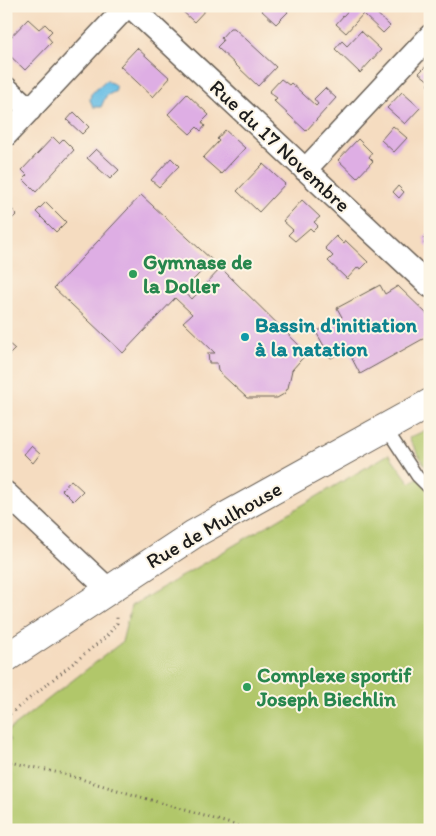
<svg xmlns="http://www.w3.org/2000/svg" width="436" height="836" viewBox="0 0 436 836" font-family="Itim,sans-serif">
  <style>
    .green { fill: #b1c76b; stroke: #667244 }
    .water { fill: #68bee5; stroke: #426d80 }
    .building { fill: #deaee4 }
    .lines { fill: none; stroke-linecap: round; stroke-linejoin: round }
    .service-casing { stroke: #685f55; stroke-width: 14 }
    .minor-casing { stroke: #685f55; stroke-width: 25 }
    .secondary-casing { stroke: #685f55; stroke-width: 30 }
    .path { stroke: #685f55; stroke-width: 3; stroke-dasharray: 1 4; stroke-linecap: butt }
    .service { stroke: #fff; stroke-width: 11 }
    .minor { stroke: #fff; stroke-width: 22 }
    .secondary { stroke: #fff; stroke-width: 28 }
    .leisure-dot { fill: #2e9e5b; stroke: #fcf5e5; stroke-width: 2 }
    .culture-dot { fill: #0f9aa8; stroke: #fcf5e5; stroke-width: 2 }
    .labels { text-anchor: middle; stroke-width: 4; stroke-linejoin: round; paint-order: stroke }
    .street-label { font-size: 21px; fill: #1c1c1c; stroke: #fcf5e5 }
    .leisure-label { font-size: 21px; font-weight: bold; fill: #27864d; stroke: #fcf5e5; text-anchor: start }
    .culture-label { font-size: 21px; font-weight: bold; fill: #0d838f; stroke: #fcf5e5; text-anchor: start }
  </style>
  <rect width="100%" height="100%" fill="#fcf5e5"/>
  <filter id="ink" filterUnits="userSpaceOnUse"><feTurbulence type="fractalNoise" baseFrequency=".02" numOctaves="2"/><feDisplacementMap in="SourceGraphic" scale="10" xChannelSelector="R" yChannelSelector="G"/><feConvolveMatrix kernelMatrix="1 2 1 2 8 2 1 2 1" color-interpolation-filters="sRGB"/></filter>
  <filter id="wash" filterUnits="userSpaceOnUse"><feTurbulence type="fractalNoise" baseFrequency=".0096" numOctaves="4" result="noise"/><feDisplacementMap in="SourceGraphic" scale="20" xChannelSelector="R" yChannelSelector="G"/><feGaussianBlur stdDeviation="1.12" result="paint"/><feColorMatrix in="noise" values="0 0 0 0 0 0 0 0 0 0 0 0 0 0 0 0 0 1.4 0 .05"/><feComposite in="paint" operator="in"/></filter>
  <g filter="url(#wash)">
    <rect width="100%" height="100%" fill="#f5dcc0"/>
    <path class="green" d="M430,428V830H6V742L10,741L6,732L122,642L131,606L389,454L410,483L428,471L409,438Z"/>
    <path class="water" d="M106,80L115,85L116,91L106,96L101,107H93L90,100L91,94Z"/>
    <g id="blocks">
      <path class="building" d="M177,6H209L194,22Z
        M264,6H283L288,12L276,24L261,10Z
        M352,6H369L390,26L383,33L363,14L346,33L336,24Z
        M28,19L39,29L45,24L52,31L47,36L52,42L25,70L6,52V42Z
        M230,28H234L276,67L258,86L217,47L223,41L221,38Z
        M361,31L381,50L360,73L335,49L342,41L347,46Z
        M137,48L170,78L153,97L120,66Z
        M430,62V88L427,85L430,82L419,73Z
        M281,79L289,85L291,83L316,106L318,104L314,99L325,88L336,98L306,131L274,101L277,98L269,92Z
        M402,92L420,108L405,124L387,108Z
        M187,94L209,115L202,122L205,126L201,131L197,127L190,134L168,114Z
        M74,112L89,127L82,134L67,120Z
        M393,126L407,138L394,152L381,140Z
        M225,130L245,148L221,174L203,158L219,141L217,139Z
        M53,137L59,143L63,139L74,150L36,192L23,179L27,175L22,170Z
        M358,139L372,153L369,157L373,161L357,178L338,160Z
        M96,149L119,170L110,179L87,158Z
        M171,158L179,166L159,187L151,180Z
        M263,164L285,184L259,212L237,191Z
        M398,186L404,192L399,198L393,192Z
        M141,195L212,260L183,291L192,299L221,268L307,353L292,370L288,388L284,394L277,398H247L218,371L217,363H209L208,353H215L183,322L192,314L175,298L123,353L54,288Z
        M302,200L320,217L314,222L318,226L313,231L310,228L295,241L288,235L293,230L283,221Z
        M46,202L66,222L56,232L36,212Z
        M6,204L17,214L6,225Z
        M430,231V249L424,244L425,240L423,238Z
        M336,236L344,244L346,241L368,262L361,269L358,267L347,279L328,261L333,256L325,248Z
        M380,285L385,294L398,286L430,317V335L360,374L347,349L331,358L316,332L342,317L337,308Z
        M8,343L15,349L6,358V345Z
        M31,446L40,454L33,463L24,454Z
        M71,480L83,491L73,501L62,490Z"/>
    </g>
  </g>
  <g filter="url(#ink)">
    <use href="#blocks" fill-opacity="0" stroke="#685f55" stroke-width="1"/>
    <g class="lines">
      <g class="service-casing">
        <path id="service" d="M385,427L417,476L430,489"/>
      </g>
      <g class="minor-casing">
        <path id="minor" d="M130,6L430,286
          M6,88L30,110
          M6,135L127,6
          M305,170L430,36
          M6,493L108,589"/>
      </g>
      <g class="secondary-casing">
        <path id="secondary" d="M6,658L194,534L430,403"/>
      </g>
      <path class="path" d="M6,717L107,636L117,623V614
        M6,761L64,774L251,830"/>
      <use href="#service" class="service"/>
      <use href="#minor" class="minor"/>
      <use href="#secondary" class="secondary"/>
    </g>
  </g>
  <g class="leisure-dot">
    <circle cx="133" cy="274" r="5"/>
    <circle cx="247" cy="687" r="5"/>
  </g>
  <circle class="culture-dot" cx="245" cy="337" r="5"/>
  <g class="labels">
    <g class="street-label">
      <text transform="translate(280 146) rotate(43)" y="7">Rue du 17 Novembre</text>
      <text transform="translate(214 525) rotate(-30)" y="7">Rue de Mulhouse</text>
    </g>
    <g class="leisure-label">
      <text x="143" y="269">Gymnase de<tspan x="143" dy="24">la Doller</tspan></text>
      <text x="257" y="682">Complexe sportif<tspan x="257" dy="24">Joseph Biechlin</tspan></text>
    </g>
    <g class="culture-label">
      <text x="255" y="332">Bassin d'initiation<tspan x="255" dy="24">à la natation</tspan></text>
    </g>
  </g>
  <rect width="436" height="836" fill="none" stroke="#fcf5e5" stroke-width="25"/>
</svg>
